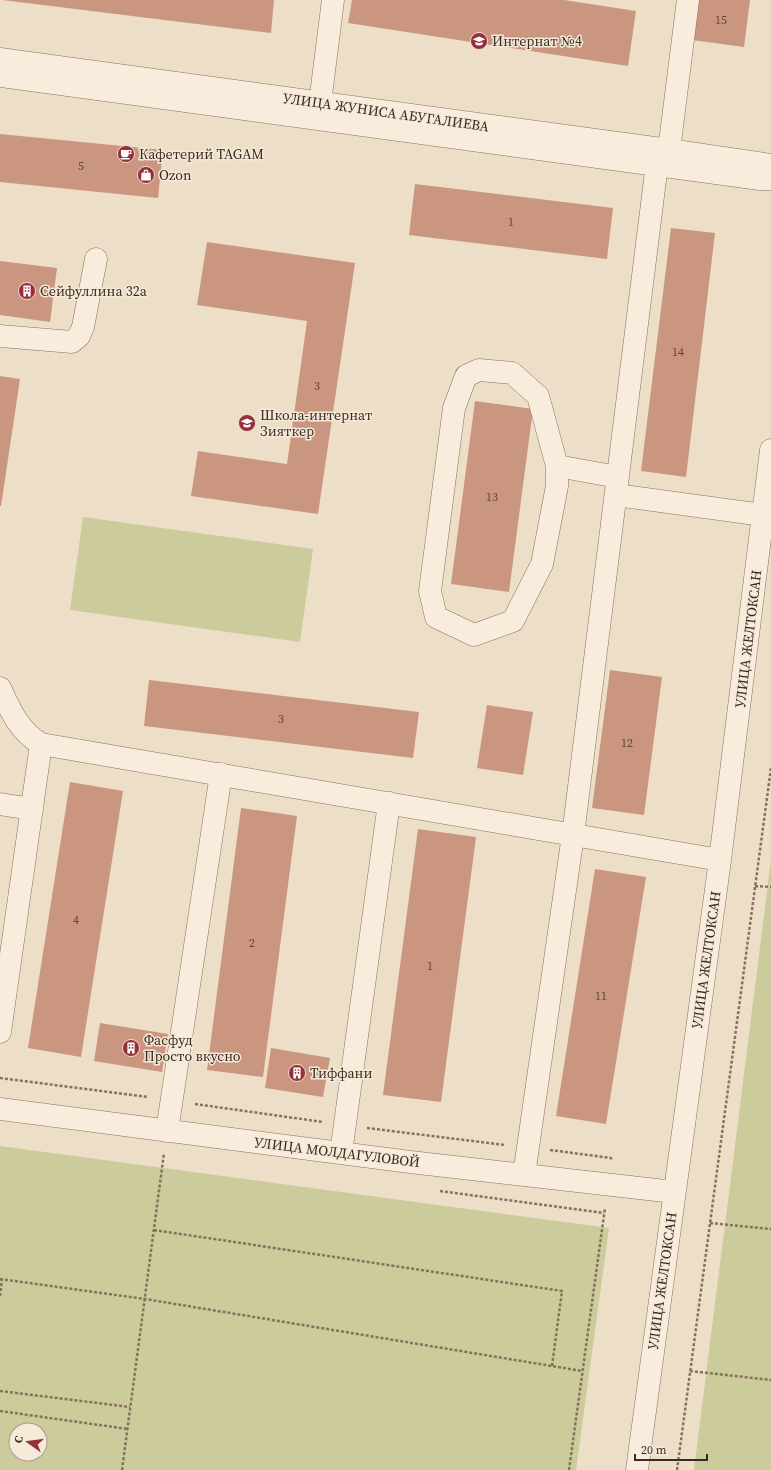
<svg xmlns="http://www.w3.org/2000/svg" width="771" height="1470" viewBox="0 0 771 1470" font-family="'Source Serif 4',serif">
  <style>
    .green { fill: #cbcb9c; fill-rule: evenodd }
    .building { fill: #ca9680 }
    .lines { fill: none; stroke-linecap: round; stroke-linejoin: round }
    .minor-casing { stroke: #89705e; stroke-width: 23 }
    .path { stroke: #89705e; stroke-width: 2.5; stroke-dasharray: 3 2; stroke-linecap: butt }
    .minor { stroke: #f8ecdc; stroke-width: 22 }
    .labels { text-anchor: middle; stroke-width: 3; stroke-linejoin: round; paint-order: stroke }
    .number-label { font-size: 12px; fill: #5e4539 }
    .poi-label { font-size: 14px; fill: #3a2a21; stroke: #f5e9d8; text-anchor: start }
    .street-label { font-size: 14px; fill: #3a2a21; stroke: #f5e9d8 }
  </style>
  <rect width="100%" height="100%" fill="#eddec8"/>
  <path class="green" d="M83,517L313,549L300,642L70,610Z
    M771,860V1470H694Z
    M0,1146L609,1228L576,1470H0ZM16,1430H40V1454H16Z"/>
  <path class="building" d="M2,0H274L271,33Z
    M352,0H564L636,11L628,66L348,23Z
    M697,0H750L744,47L692,40Z
    M0,134L163,150L158,198L0,182Z
    M415,184L613,208L607,259L409,235Z
    M671,228L715,233L686,477L641,471Z
    M207,242L355,263L318,514L191,496L198,451L287,464L307,321L197,305Z
    M0,261L57,268L50,322L0,315Z
    M0,376L20,379L1,506H0Z
    M475,401L533,409L509,592L451,584Z
    M610,670L662,677L644,815L592,808Z
    M149,680L419,712L413,758L144,726Z
    M487,705L533,712L523,775L477,768Z
    M70,782L123,791L81,1057L28,1048Z
    M241,808L297,816L263,1077L207,1070Z
    M418,829L476,837L441,1102L383,1095Z
    M595,869L646,877L606,1124L556,1116Z
    M100,1023L168,1034L162,1072L94,1061Z
    M271,1048L330,1058L323,1097L265,1088Z"/>
  <g class="lines">
    <g class="minor-casing">
      <path id="minor" d="M0,59L669,150L771,165
        M0,76L760,179H771
        M320,103L333,0
        M669,150L688,0
        M0,336L72,342L79,336L83,327L96,259
        M557,466V486L542,564L513,621L474,635L436,617L430,591L454,408L466,376L479,370L512,373L538,396L557,466L618,477
        M616,495L763,515
        M0,688C10,710 19,731 41,744
        M0,804L32,809
        M0,1032L41,744L720,860
        M0,1109L410,1162L674,1192
        M167,1131L221,774
        M341,1153L389,803
        M524,1175L573,835L657,164
        M637,1470L720,860L771,450"/>
    </g>
    <path class="path" d="M755,886L771,887
      M0,1078L148,1097
      M195,1104L323,1122
      M367,1128L505,1145
      M550,1150L611,1158V1161
      M440,1191L604,1213
      M710,1223L771,1229
      M154,1230L562,1291L552,1366
      M0,1279L145,1299L582,1371
      M0,1296L2,1279
      M690,1371L771,1380
      M0,1391L130,1407
      M0,1411L128,1429
      M122,1470L164,1153
      M569,1470L605,1208
      M677,1470L771,768"/>
    <use href="#minor" class="minor"/>
  </g>
  <defs>
    <g id="school-disc" transform="scale(0.9)"><circle r="9.5" fill="#96303c" stroke="#f5e9d8"/><path d="M0-5L7-2L0 1L-7-2ZM-4 1L0 2.5L4 1V4Q0 6-4 4Z" fill="#fff"/></g>
    <g id="cafe-disc" transform="scale(0.9)"><circle r="9.5" fill="#96303c" stroke="#f5e9d8"/><path d="M-5.5-4.5H6V0H3Q3 3.5 0 3.5H-2.5Q-5.5 3.5-5.5 0ZM3-3.2v2h1.7v-2ZM-6 4.5H4V6H-6Z" fill="#fff"/></g>
    <g id="shop-disc" transform="scale(0.9)"><circle r="9.5" fill="#96303c" stroke="#f5e9d8"/><path d="M-5-2.5h2.3a2.7 3.5 0 0 1 5.4 0H5L5.5 6h-11ZM-1.5-2.5h3a1.5 2.3 0 0 0-3 0Z" fill="#fff"/></g>
    <g id="building-disc" transform="scale(0.9)"><circle r="9.5" fill="#96303c" stroke="#f5e9d8"/><path d="M-4-6H4V6H1V3H-1V6H-4ZM-2.5-4.3h1.7v1.8h-1.7ZM.8-4.3h1.7v1.8H.8ZM-2.5-1h1.7V.8h-1.7ZM.8-1h1.7V.8H.8Z" fill="#fff"/></g>
  </defs>
  <g fill-rule="evenodd">
    <use href="#school-disc" x="479" y="41"/>
    <use href="#cafe-disc" x="126" y="154"/>
    <use href="#shop-disc" x="146" y="175"/>
    <use href="#building-disc" x="27" y="291"/>
    <use href="#school-disc" x="247" y="423"/>
    <use href="#building-disc" x="131" y="1048"/>
    <use href="#building-disc" x="297" y="1073"/>
  </g>
  <g class="labels">
    <g class="number-label">
      <text x="721" y="24">15</text>
      <text x="81" y="170">5</text>
      <text x="511" y="226">1</text>
      <text x="678" y="356">14</text>
      <text x="317" y="390">3</text>
      <text x="492" y="501">13</text>
      <text x="281" y="723">3</text>
      <text x="627" y="747">12</text>
      <text x="76" y="924">4</text>
      <text x="252" y="947">2</text>
      <text x="430" y="970">1</text>
      <text x="601" y="1000">11</text>
    </g>
    <g class="poi-label">
      <text x="492" y="46">Интернат №4</text>
      <text x="139" y="159">Кафетерий TAGAM</text>
      <text x="159" y="180">Ozon</text>
      <text x="40" y="296">Сейфуллина 32а</text>
      <text x="260" y="420">Школа-интернат<tspan x="260" dy="16">Зияткер</tspan></text>
      <text x="144" y="1045">Фасфуд<tspan x="144" dy="16">Просто вкусно</tspan></text>
      <text x="310" y="1078">Тиффани</text>
    </g>
    <g class="street-label">
      <text transform="translate(386 112) rotate(8)" y="5">УЛИЦА ЖУНИСА АБУГАЛИЕВА</text>
      <text transform="translate(748 639) rotate(-83)" y="5">УЛИЦА ЖЕЛТОКСАН</text>
      <text transform="translate(706 960) rotate(-82)" y="5">УЛИЦА ЖЕЛТОКСАН</text>
      <text transform="translate(337 1152) rotate(7)" y="5">УЛИЦА МОЛДАГУЛОВОЙ</text>
      <text transform="translate(662 1281) rotate(-82)" y="5">УЛИЦА ЖЕЛТОКСАН</text>
    </g>
  </g>
  <g transform="translate(28 1442) rotate(284)"><circle r="19" fill="#f5e9d8" stroke="#aa9d8f"/>
  <path d="M0-3L7 15L0 10L-7 15Z" fill="#96303c"/>
  <text y="-6" font-size="11" font-weight="bold" text-anchor="middle" fill="#3a2a21">С</text>
  </g>
  <path d="M635 1454v6h72v-6" fill="none" stroke="#3a2a21" stroke-width="2"/>
  <text x="641" y="1454" font-size="12" fill="#3a2a21" stroke="#f5e9d8" stroke-width="3" paint-order="stroke">20 m</text>
</svg>
